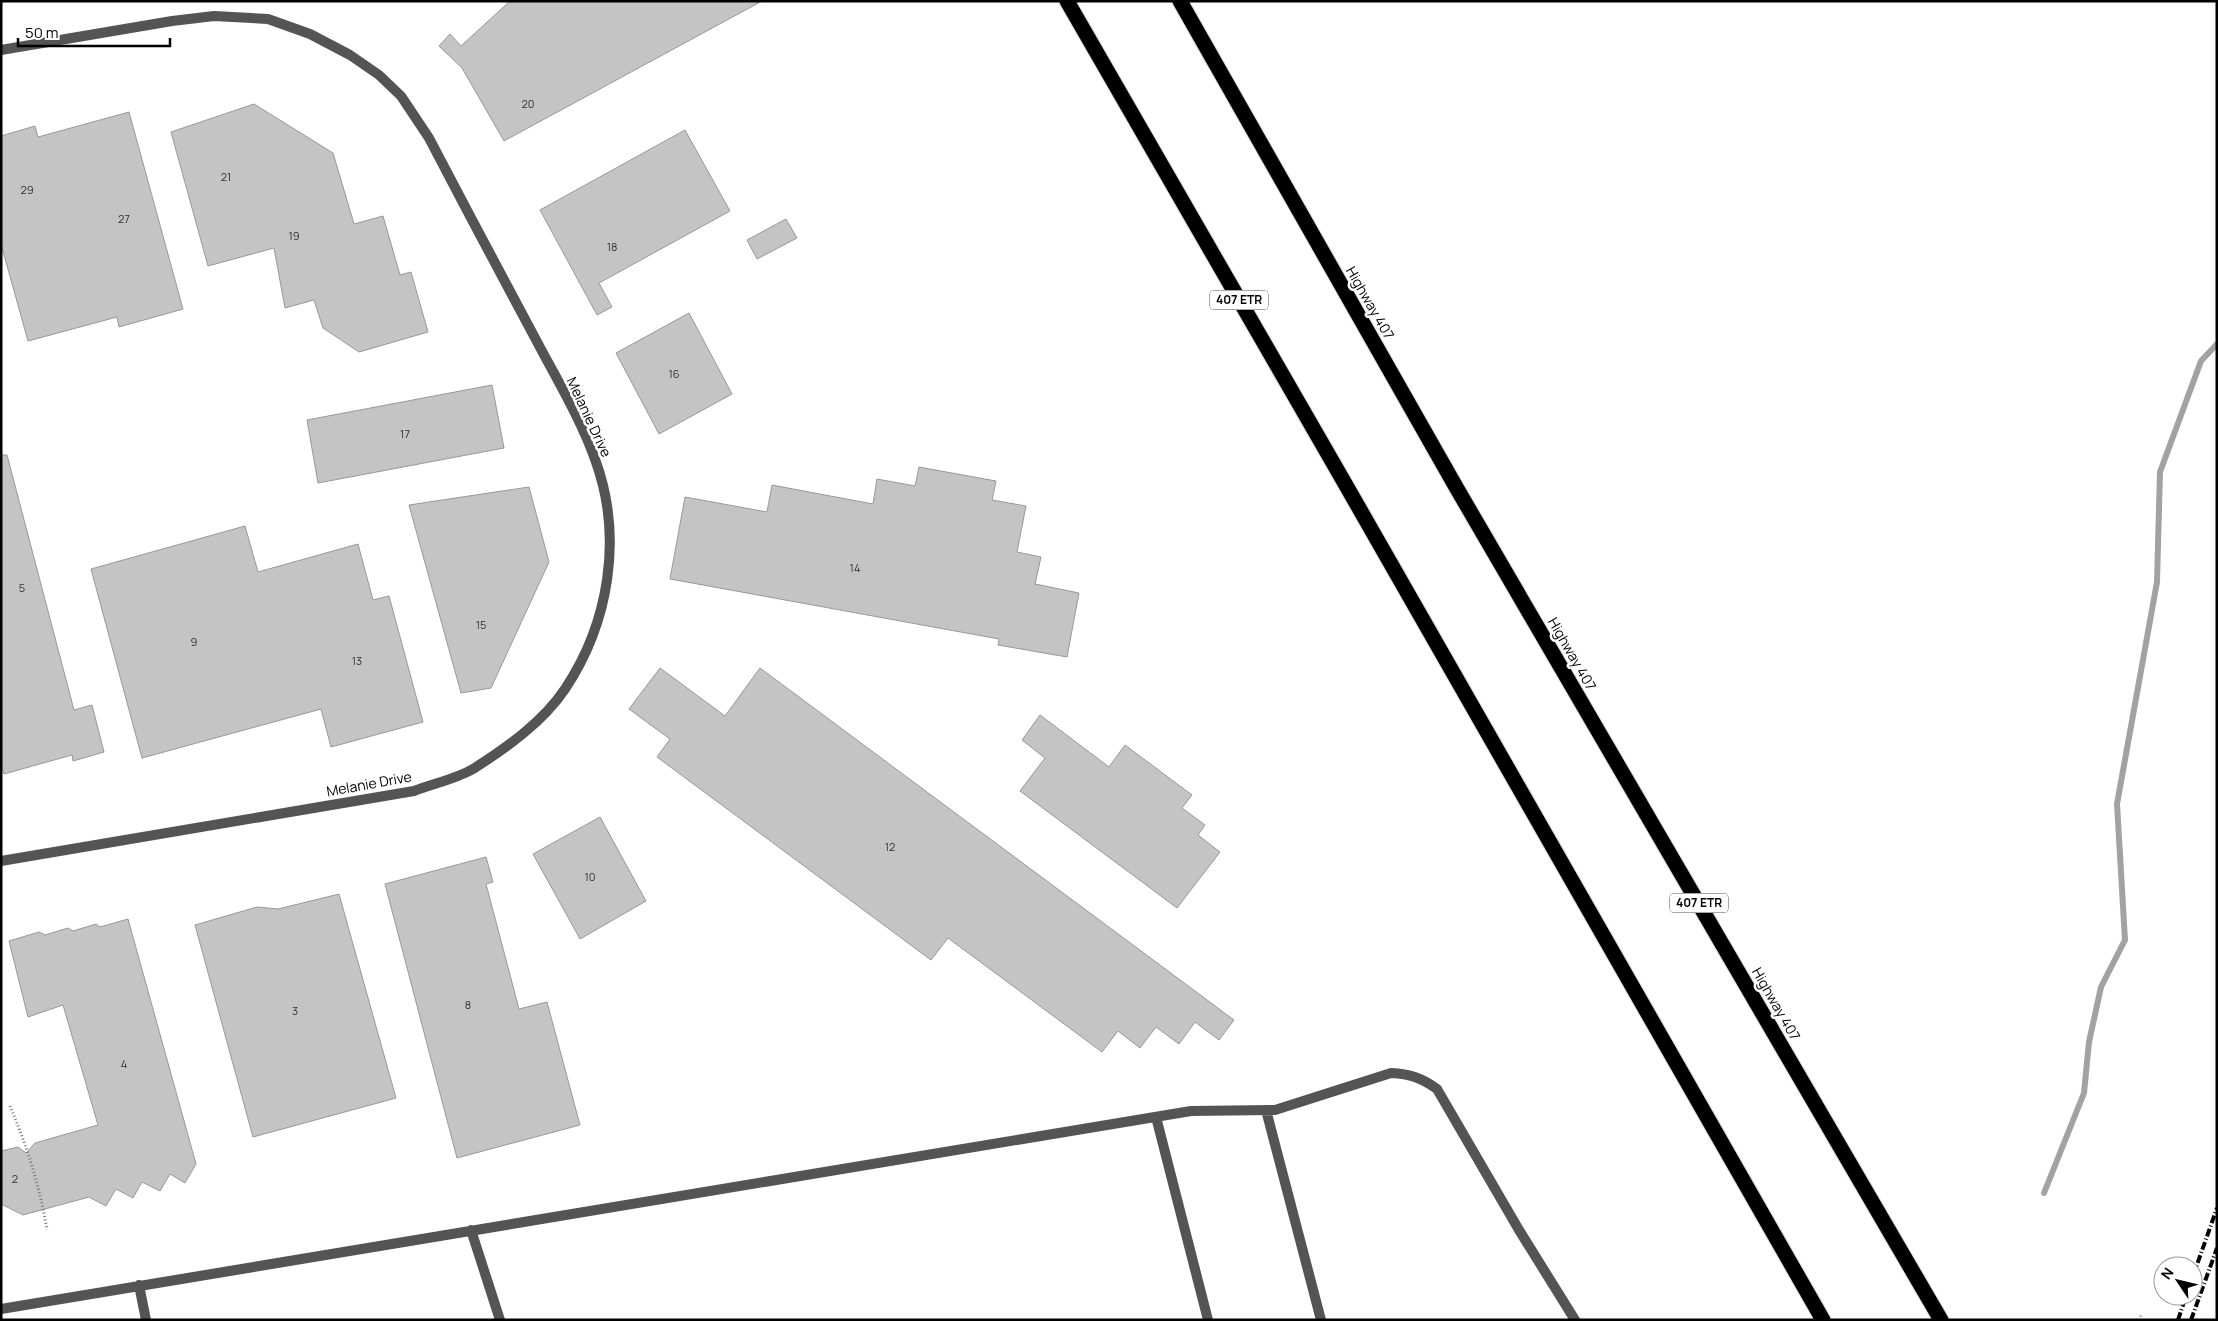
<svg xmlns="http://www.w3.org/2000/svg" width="2218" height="1321" viewBox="0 0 2218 1321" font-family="Manrope,sans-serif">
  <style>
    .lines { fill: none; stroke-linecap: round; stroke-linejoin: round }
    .stream { stroke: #a2a2a2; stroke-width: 6 }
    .building { fill: #c4c4c4; stroke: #989898 }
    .motorway-casing { stroke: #dbdbdb; stroke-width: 17 }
    .path { stroke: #767676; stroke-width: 3; stroke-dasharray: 1 2.5; stroke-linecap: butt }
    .service { stroke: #545454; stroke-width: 10 }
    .minor { stroke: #545454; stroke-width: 10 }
    .motorway { stroke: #000; stroke-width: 15 }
    .rail { stroke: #000; stroke-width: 4; stroke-dasharray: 8 2.5 1 2.5; stroke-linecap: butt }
    .labels { text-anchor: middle; stroke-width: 5; stroke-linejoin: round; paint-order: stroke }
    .number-label { font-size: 11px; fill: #313131 }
    .shield { fill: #fff; stroke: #4c4c4c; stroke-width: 1 }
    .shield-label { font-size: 12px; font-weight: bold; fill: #000 }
    .street-label { font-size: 14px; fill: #000; stroke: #fff }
  </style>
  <rect width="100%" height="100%" fill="#fff"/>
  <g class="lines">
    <path class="stream" d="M2044,1193L2084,1093L2089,1042L2101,987L2125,940L2117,804L2157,582L2160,472L2201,361L2217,344"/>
  </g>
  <path class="building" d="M510,1H762L504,141L462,68L439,46L450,34L461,46Z
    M254,104L333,153L354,224L383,216L400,275L411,272L428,332L359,352L323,328L314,300L285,308L274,248L208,266L171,132Z
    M129,112L183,309L119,327L117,317L28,341L1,244V136L35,126L38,137Z
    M685,130L730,211L599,283L612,307L597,315L540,210Z
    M786,219L797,238L757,259L747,240Z
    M689,313L732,394L659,434L616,353Z
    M492,385L504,448L318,483L307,420Z
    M1,455H7L74,710L92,705L104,752L73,761L72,755L4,774L1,765Z
    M919,467L996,481L992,500L1026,506L1017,552L1041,557L1035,584L1079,593L1067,657L998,645L999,639L670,579L685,497L767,512L772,485L873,504L877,479L915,486Z
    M529,487L549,562L491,688L461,693L409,505Z
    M245,526L258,572L358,544L373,600L389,596L423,722L331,747L321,709L142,758L91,569Z
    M660,668L725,716L760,668L1234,1020L1219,1040L1195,1022L1179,1044L1156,1027L1140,1048L1118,1031L1102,1052L948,938L931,960L657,757L670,739L629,709Z
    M1040,715L1109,767L1125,745L1192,795L1182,808L1205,825L1198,835L1220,852L1177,908L1020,791L1045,758L1022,740Z
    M600,817L646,901L580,939L533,854Z
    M486,857L493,882L486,884L519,1009L547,1002L580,1125L457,1158L385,884Z
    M339,894L396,1098L253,1137L195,925L257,907L278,909Z
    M128,919L196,1164L185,1183L170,1174L160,1191L142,1182L133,1198L116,1189L106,1206L89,1197L23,1215L1,1204V1151L18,1147L26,1153L35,1143L98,1125L63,1005L28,1017L9,941L39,932L45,935L68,928L73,931L96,924L100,927Z"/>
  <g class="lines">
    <g class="motorway-casing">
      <path id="motorway" d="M1067,1L1347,487L1823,1320
        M1180,1L1456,487L1941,1320"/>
    </g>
    <path class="path" d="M10,1106C27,1146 40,1187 47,1230
      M2140,1320L2141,1315"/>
    <path class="service" d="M1266,1110L1321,1320
      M1156,1117L1208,1320
      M471,1230L500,1320
      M139,1285L146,1320
      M1,1309L1191,1111L1275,1110L1391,1073C1410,1074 1422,1078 1437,1089L1519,1230L1575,1320"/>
    <path class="minor" d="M1,50L172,21L214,16L268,19L310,34L350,55L379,75L401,96L429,138C464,205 499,271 535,338C556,378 581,419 596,462C623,538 609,623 565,689C543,722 506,748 473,769C456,779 432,784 414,791L1,861"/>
    <use href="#motorway" class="motorway"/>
    <path class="rail" d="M2193,1276L2217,1208
      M2178,1320L2186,1296
      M2191,1320L2217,1248"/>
  </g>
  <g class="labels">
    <g class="number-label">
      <text x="528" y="108">20</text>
      <text x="226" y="181">21</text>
      <text x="27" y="194">29</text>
      <text x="124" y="223">27</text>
      <text x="294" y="240">19</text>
      <text x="612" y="251">18</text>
      <text x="674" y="378">16</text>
      <text x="405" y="438">17</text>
      <text x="855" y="572">14</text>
      <text x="22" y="592">5</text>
      <text x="481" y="629">15</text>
      <text x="194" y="646">9</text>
      <text x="357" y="665">13</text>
      <text x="890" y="851">12</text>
      <text x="590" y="881">10</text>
      <text x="468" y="1009">8</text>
      <text x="295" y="1015">3</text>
      <text x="124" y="1068">4</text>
      <text x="15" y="1183">2</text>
    </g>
    <g class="shield">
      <rect x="1210" y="290.5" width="58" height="19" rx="4"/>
      <rect x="1670" y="893.5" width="58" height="19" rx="4"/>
    </g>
    <g class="shield-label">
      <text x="1239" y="304">407 ETR</text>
      <text x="1699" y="907">407 ETR</text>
    </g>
    <g class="street-label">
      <text transform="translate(1370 303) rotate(60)" y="5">Highway 407</text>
      <text transform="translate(589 417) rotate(65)" y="5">Melanie Drive</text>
      <text transform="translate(1572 654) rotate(60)" y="5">Highway 407</text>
      <text transform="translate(369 784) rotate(-10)" y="5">Melanie Drive</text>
      <text transform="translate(1776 1004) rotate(60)" y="5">Highway 407</text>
    </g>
  </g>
  <rect width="2218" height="1321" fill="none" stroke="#000000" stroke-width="5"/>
  <g transform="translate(2178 1281) rotate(305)"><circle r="24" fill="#ffffff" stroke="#999999"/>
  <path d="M0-4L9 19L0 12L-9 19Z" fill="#000000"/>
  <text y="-8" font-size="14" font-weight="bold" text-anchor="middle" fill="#000000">N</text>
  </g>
  <path d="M18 38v8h152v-8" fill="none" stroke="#000000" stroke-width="2.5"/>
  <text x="25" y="38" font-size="15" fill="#000000" stroke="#ffffff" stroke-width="4" paint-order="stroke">50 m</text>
</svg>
